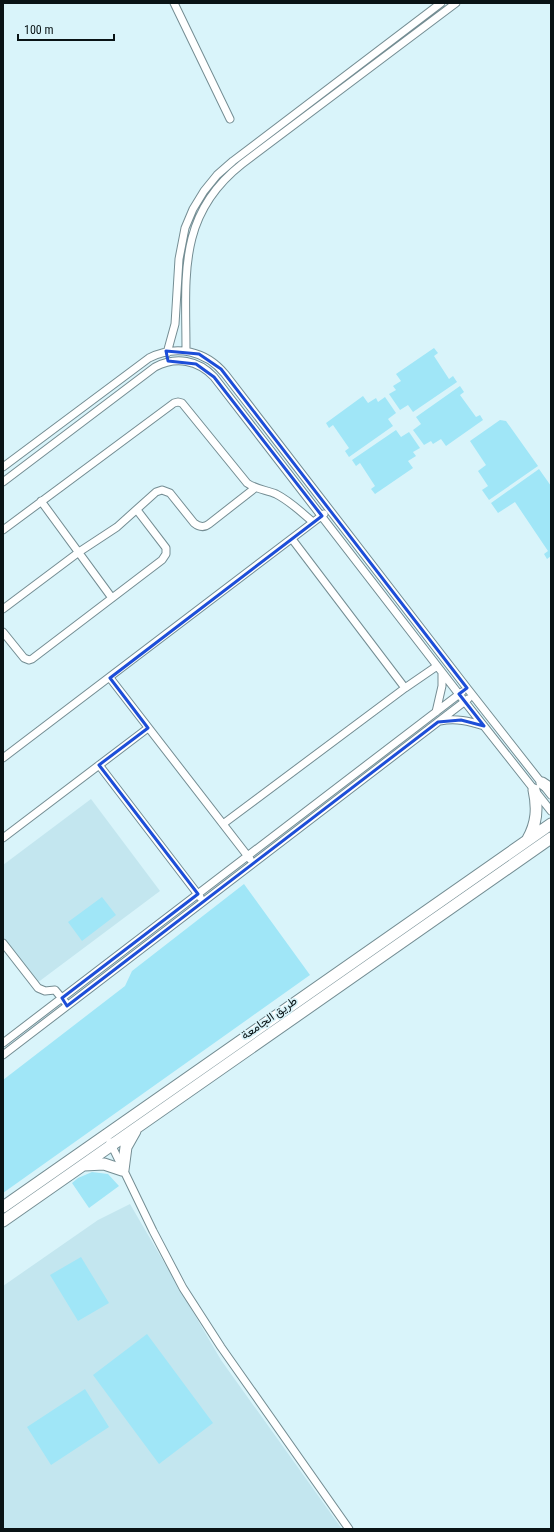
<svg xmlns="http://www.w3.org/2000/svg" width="554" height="1532" viewBox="0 0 554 1532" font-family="'Roboto Condensed',Vazirmatn,sans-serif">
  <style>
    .built { fill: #c3e6ef }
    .green { fill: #a0e6f7 }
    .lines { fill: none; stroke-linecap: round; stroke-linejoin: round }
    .minor-casing { stroke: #748d93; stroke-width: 9 }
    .highway-casing { stroke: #748d93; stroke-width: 13 }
    .minor { stroke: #fff; stroke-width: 7 }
    .highway { stroke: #fff; stroke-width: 11 }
    .marked { fill: none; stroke: #1d4ed8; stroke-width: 3; stroke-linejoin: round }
    .labels { text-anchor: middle; stroke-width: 3.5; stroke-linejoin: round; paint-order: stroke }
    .street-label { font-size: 12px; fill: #091315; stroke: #d9f4fa }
  </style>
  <rect width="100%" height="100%" fill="#d9f4fa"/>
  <path class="built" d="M91,799L160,891L37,983L3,937V865Z
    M130,1204L221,1360L342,1529H3V1286L98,1220Z"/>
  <path class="green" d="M434,348L438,353L434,356L449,379L453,376L457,382L413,412L408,405L400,410L389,394L396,390L393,386L401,381L396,374Z
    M460,386L464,392L460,395L476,417L480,415L483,420L446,446L441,439L433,444L431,441L424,445L413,430L421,424L416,417Z
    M363,396L368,403L376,398L378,402L385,397L396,413L388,419L393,426L349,457L345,451L349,448L333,425L329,428L326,423Z
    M500,420L506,421L538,466L489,500L482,490L488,486L478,471L486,465L470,441Z
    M396,430L401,437L409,432L420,448L413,452L416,456L408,461L413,468L375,494L371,489L375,486L360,463L356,466L352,460Z
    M539,469L551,486V556L547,559L544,554L548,551L515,502L498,513L491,503Z
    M244,884L310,975L3,1193V1080L125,986L132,971Z
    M102,897L116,915L82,941L68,922Z
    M92,1172L108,1174L119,1186L89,1208L72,1183L78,1178Z
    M81,1257L109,1303L78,1321L50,1275Z
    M147,1334L213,1423L159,1464L93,1375Z
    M85,1389L109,1427L51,1465L27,1427Z"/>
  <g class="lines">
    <g class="minor-casing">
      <path id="minor" d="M174,3L230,119
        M186,351C186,276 177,215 242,164L456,3
        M167,353L175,324L179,259L185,228L193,209L204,191L217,175L233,161L441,3
        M3,467L149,358C177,344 206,351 225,374L467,688L551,795
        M3,482L155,367C176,356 198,360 214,377L465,702L551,811
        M41,501L112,598
        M3,530L174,403L178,402L182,403L247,483C255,489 266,490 276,494C290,501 301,512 313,522
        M292,539L405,688
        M3,609L79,552L117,527L156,492L162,490L170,493L194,523C199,527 204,528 209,524L255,488
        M3,632L24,658L29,660L32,659L162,560L166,554V548L163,544L137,510
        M110,678L250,859
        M436,712L442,686V673
        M440,721C456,718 469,721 484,726
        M3,758L324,514
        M99,765L200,897
        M223,824L405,688L437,666
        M3,838L148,728
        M3,943L38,988L45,991L55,990L65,1002
        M3,1043L462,692
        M3,1055L468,699
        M110,1142L153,1231L183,1288L221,1347L349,1529"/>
    </g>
    <g class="highway-casing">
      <path id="highway" d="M542,783L551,789
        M528,839C537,823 538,808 534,790
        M84,1165L104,1164L122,1170
        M123,1170L126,1147L135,1131
        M3,1207L551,824
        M3,1221L551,838"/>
    </g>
    <use href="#minor" class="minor"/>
    <use href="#highway" class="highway"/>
  </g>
  <path class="marked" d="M166,351L199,354L221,369L467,688L459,694L484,726L461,720L438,722L67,1006L62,998L198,894L99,765L148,728L110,678L322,516L214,377L196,364L168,361Z"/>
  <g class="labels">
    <g class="street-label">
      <text transform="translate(269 1018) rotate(-35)" y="4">طريق الجامعة</text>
    </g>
  </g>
  <rect width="554" height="1532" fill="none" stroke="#091315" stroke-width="8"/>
  <path d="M18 34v6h96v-6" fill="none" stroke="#091315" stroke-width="2"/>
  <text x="24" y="34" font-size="12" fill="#091315" stroke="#d9f4fa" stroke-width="3" paint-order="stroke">100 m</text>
</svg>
